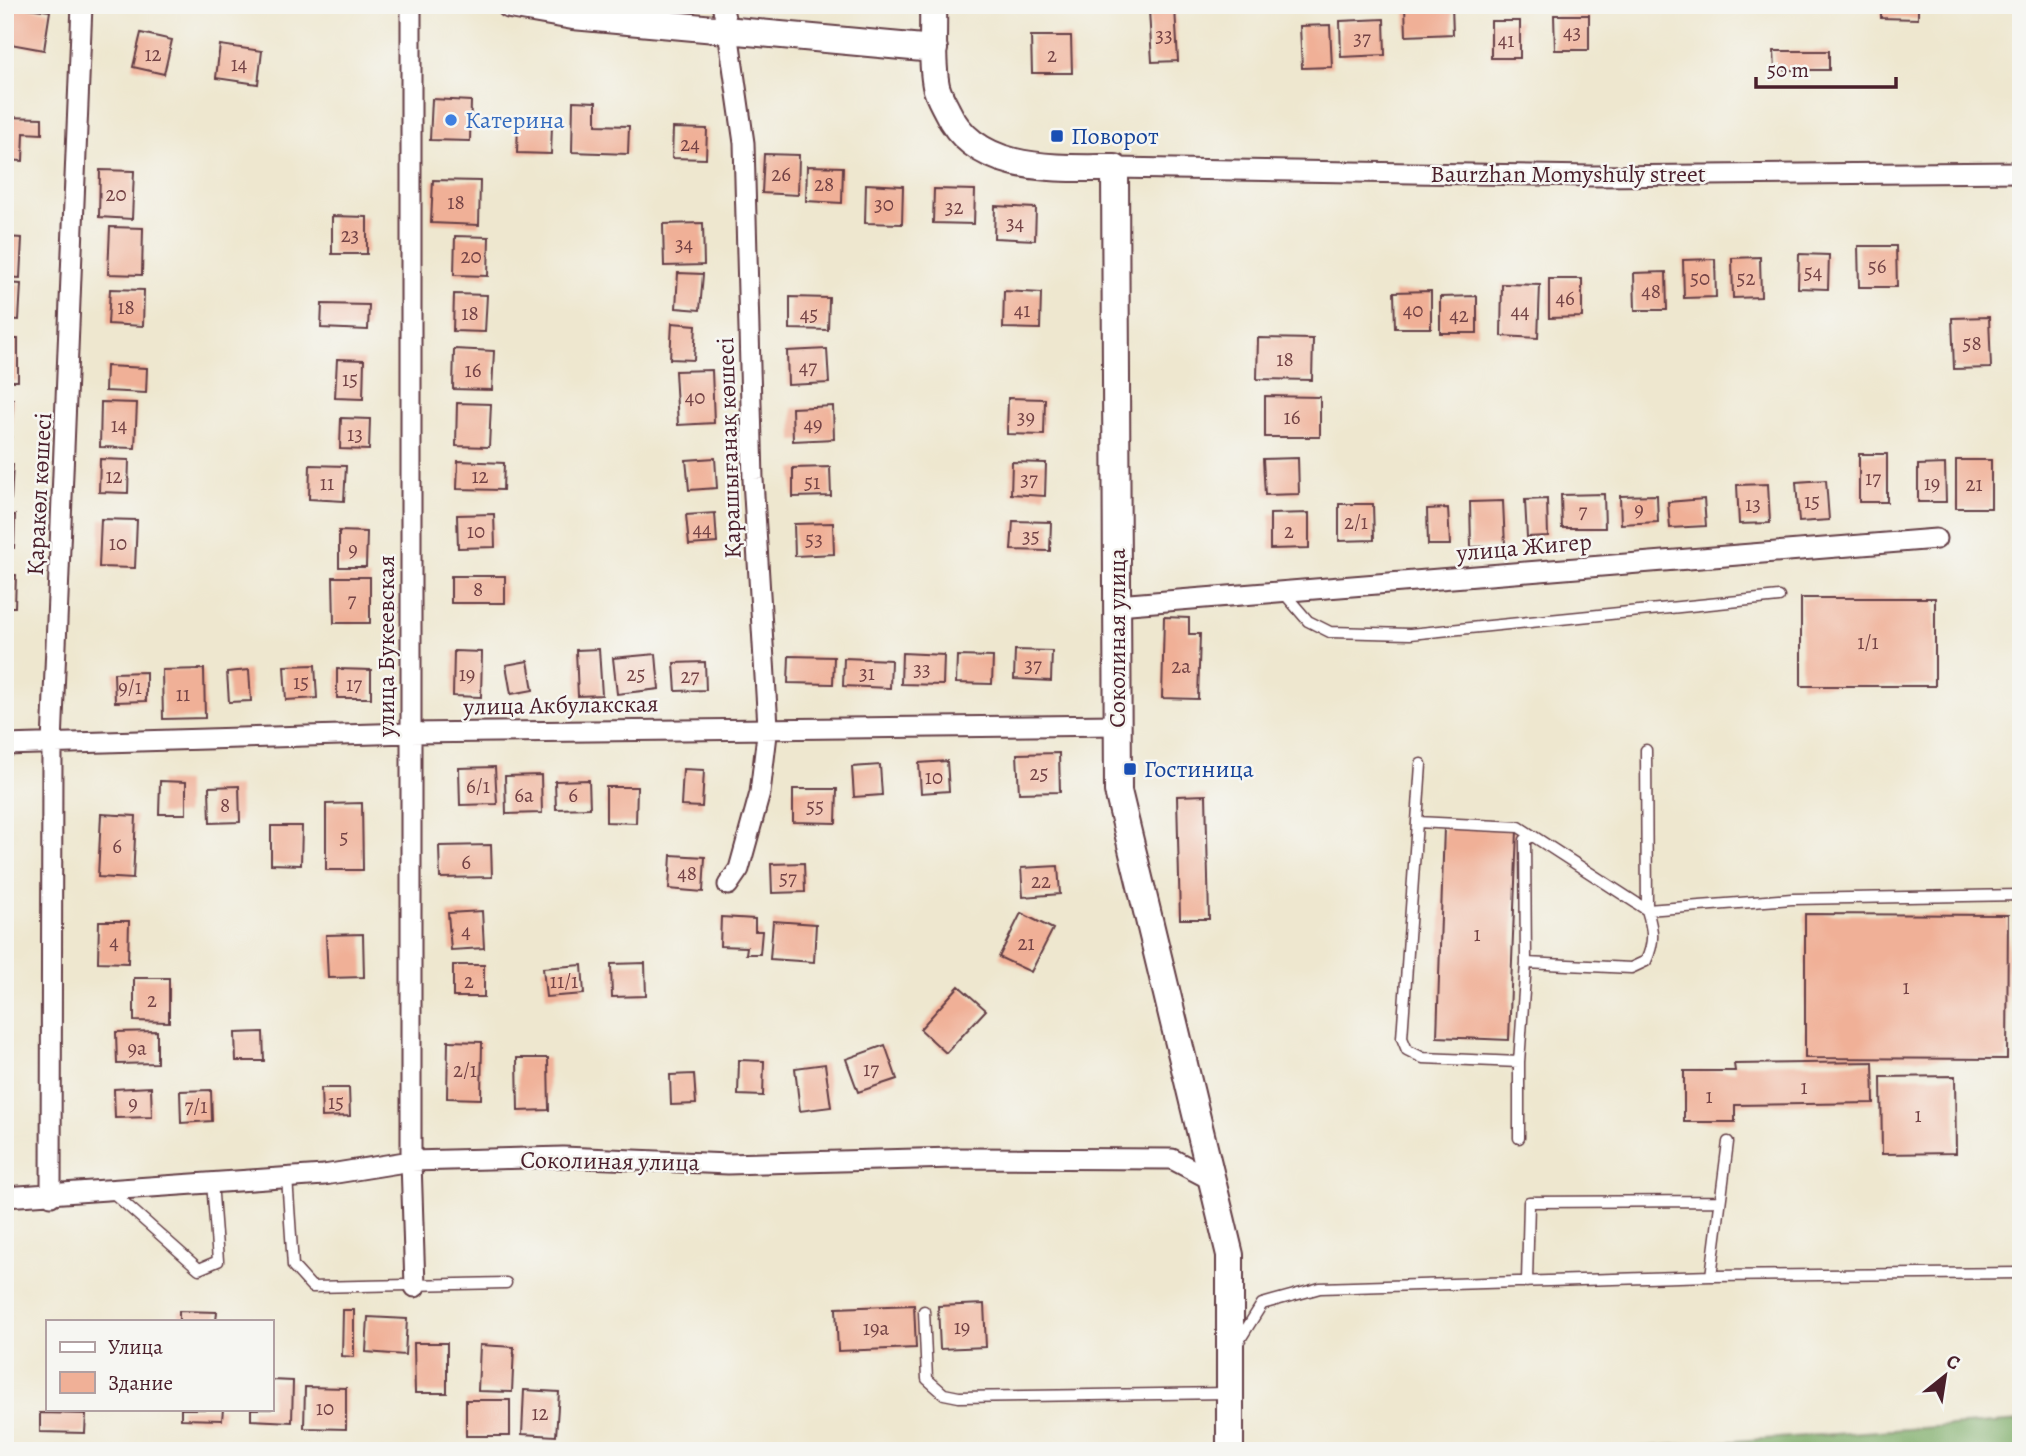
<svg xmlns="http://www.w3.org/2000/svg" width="2026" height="1456" viewBox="0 0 2026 1456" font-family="Alegreya,serif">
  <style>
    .forest { fill: #7bab66; stroke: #626548; stroke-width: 2 }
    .building { fill: #f0b097 }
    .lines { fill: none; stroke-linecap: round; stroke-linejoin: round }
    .lane-casing { stroke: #633d44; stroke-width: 13 }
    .street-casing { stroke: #633d44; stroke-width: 23 }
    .secondary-casing { stroke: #633d44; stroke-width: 30 }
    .lane { stroke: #fff; stroke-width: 10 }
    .street { stroke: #fff; stroke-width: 19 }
    .secondary { stroke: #fff; stroke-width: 26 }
    .shop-dot { fill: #3f7fe0; stroke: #f6f6f2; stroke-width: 2.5 }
    .transit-dot { fill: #1a4fb4; stroke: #f6f6f2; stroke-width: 2.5 }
    .labels { text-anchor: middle; stroke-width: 5; stroke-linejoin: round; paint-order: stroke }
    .number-label { font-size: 21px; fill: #744346 }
    .shop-label { font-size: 24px; fill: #366cbe; stroke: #f6f6f2; text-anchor: start }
    .transit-label { font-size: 24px; fill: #164399; stroke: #f6f6f2; text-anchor: start }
    .street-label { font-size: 24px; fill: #4a1f2b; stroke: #f6f6f2 }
  </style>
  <rect width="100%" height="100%" fill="#f6f6f2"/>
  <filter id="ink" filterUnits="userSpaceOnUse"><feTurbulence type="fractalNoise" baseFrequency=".0143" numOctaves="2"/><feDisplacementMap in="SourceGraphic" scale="14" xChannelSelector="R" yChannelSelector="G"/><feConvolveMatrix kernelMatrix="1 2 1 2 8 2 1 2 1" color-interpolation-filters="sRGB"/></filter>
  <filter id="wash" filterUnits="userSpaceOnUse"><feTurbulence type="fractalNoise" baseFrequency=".00686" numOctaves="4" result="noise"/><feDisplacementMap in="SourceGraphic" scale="28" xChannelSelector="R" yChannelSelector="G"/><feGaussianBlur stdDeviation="1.57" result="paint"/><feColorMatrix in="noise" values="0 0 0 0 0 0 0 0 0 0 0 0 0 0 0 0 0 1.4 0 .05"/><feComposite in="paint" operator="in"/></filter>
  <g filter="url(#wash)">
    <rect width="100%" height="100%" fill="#eee7cf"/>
    <path class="forest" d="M2021,1421V1451H1591Z"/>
    <g id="blocks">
      <path class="building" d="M5,5L50,11L44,50L5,43Z
        M1405,5H1452L1453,34L1406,36Z
        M1881,5H1918V19L1881,18Z
        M1175,8L1178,61L1152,62L1149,10Z
        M1554,15H1589V50H1555Z
        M1384,19L1385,55L1341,57L1340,21Z
        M1491,21H1520V58H1491Z
        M1330,25L1332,67L1302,68L1300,26Z
        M141,33L172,40L164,74L133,67Z
        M1031,36H1071L1072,73H1032Z
        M220,45L262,51L258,84L216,78Z
        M1774,51H1829V70H1775Z
        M432,99L471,101L470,141L430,140Z
        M573,101L596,102V125L629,126L628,154L572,152Z
        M5,117L42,118V134L24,133L23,161L5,160Z
        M518,123L552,125L551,154L517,153Z
        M673,128L707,129L706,159L672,158Z
        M764,154L799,155L798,195L762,193Z
        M807,166L843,167L842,203L806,201Z
        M100,170L134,171L132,219L99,217Z
        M433,180L480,181L479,225L431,223Z
        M866,184L903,186L902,224L865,223Z
        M934,189L975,190L974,224L933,223Z
        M995,206L1036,208L1035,240L994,238Z
        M332,216L367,217V254H332Z
        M703,223L704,265L664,266L663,224Z
        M110,227L143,228L142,275L108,274Z
        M455,236L489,237L488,276L454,275Z
        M5,237L22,238L20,278L5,277Z
        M1858,246H1896L1897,287H1859Z
        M1799,254L1829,255L1828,289L1798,288Z
        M1760,257L1761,297L1733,298L1732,258Z
        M1715,259L1716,297L1684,298L1683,260Z
        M1666,272L1667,310H1635L1634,273Z
        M678,273L703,274L700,310L676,308Z
        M1549,279H1582V317L1549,318Z
        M5,283L21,284L19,320L5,319Z
        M1502,284L1540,285L1538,338L1501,336Z
        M110,289L144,290L143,326L108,324Z
        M1004,291L1041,293L1040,329L1003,328Z
        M1431,291V328H1395L1394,292Z
        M454,294L487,295L485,332L453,331Z
        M1477,296V333H1440V297Z
        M790,297L829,298L828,330L790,329Z
        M322,304L369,305L368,330L321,328Z
        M1989,317L1991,368L1954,369L1952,318Z
        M672,323L696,325L694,360L670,359Z
        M1258,338L1313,339L1312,380L1257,379Z
        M5,339H18V381H5Z
        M454,349L494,351L492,390L453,389Z
        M827,349L829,383L788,385L787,351Z
        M337,359L364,360L363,399L335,398Z
        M106,366L147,368L146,393L105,391Z
        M712,370L714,423L678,425L675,371Z
        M1265,396L1320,397V437H1265Z
        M1008,398L1045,399L1044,435L1007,434Z
        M5,399H13L11,440H5Z
        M101,402L137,403L135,448L100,447Z
        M457,403L491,404L489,447L456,446Z
        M833,406L834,439L793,441L792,408Z
        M341,418L370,419L369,450L340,449Z
        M1859,454H1887V502H1859Z
        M715,458L717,488L689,490L686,460Z
        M1298,458L1299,494L1265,495L1263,459Z
        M100,459L129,460L128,493L99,492Z
        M1956,460H1991V508H1956Z
        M458,461L504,463L503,490L457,489Z
        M1012,462L1046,463L1045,496L1011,494Z
        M5,464H13L11,499L5,498Z
        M1945,464L1946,502H1918V465Z
        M310,465L346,466L344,501L309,499Z
        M830,467L831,496L793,497V468Z
        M1826,480L1829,520L1799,522L1796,482Z
        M1768,484L1770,523L1739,524L1737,485Z
        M1604,494L1605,528H1562L1561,495Z
        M1657,495L1658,522L1621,524L1620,496Z
        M1547,499L1548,536L1527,537L1525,500Z
        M1704,499L1706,526L1670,528L1668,502Z
        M1503,501L1505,546L1471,547L1470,502Z
        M1339,504H1373L1374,540L1339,541Z
        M1448,508L1450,545H1428L1427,509Z
        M715,513L717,543L689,545L686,515Z
        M1309,513V548L1270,549V514Z
        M494,514L495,547L458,548L457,515Z
        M5,515H15L14,548L5,547Z
        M101,519L137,520L135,568L99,567Z
        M1013,521L1051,522L1050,551L1011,550Z
        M833,523L834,554L795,556L794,524Z
        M339,531L367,532L366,567H339Z
        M5,575H16L15,607H5Z
        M451,576H505V603H451Z
        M333,577H370V623H334Z
        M1801,598H1935V686H1801Z
        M1164,617L1189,618V634H1200L1198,699L1162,698Z
        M599,649L602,695L578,696L576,650Z
        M1015,650L1052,651L1051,681L1014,679Z
        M454,651L482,652L481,697L453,696Z
        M902,653L944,655L943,685L901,684Z
        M656,654L659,689L617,694L613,658Z
        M789,656L834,657L833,684L788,683Z
        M957,656L993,657L992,684L956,683Z
        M844,658L891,660L890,688L843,686Z
        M528,661L533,690L511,694L506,665Z
        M705,662L706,690L676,691L674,663Z
        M315,665L317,698L286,700L284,666Z
        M204,669L205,718L163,719L162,670Z
        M337,669L371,670V698H337Z
        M249,670L251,701L229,702L227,672Z
        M146,672V701L115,702L114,673Z
        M5,674H9V709H5Z
        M1059,753L1060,792L1019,793L1017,754Z
        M947,761L949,791L921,793L919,763Z
        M880,765L882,795L854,797L852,767Z
        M495,767L497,804L460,805L459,768Z
        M683,769L704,770L702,807L681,806Z
        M541,775L542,813L506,814L505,776Z
        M589,780L590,808L556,809L555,781Z
        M160,781L186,782V814H159Z
        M239,786L240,822L210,823L209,787Z
        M606,787H637L636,823L606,822Z
        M793,789H837L836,823L793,822Z
        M1206,795L1209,919H1180L1177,796Z
        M362,803L363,870H326V804Z
        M101,814L136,816L133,879L98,877Z
        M271,826H302L301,865L271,864Z
        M1444,827L1517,830L1509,1040L1437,1037Z
        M491,845L492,877L440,878L439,846Z
        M671,855L705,857L703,892L669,889Z
        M804,863L805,892L772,893L771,864Z
        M1058,866L1060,894L1023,897L1021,868Z
        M482,911L484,948L451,950L448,913Z
        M1021,913L1053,929L1031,972L999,957Z
        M1805,914L2008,915L2007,1059L1805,1058Z
        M721,917L755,919V931H762L760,954H746L747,947L720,946Z
        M99,921H129L128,963L98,962Z
        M773,921L816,924L814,962L770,959Z
        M363,934L364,977L328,978L326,935Z
        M645,963L646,996L612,997L611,964Z
        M453,965H484V997H453Z
        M582,965L584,994L546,997L543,968Z
        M134,978H169V1022L134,1021Z
        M959,986L986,1010L946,1053L920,1029Z
        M157,1031V1063L117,1064L116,1032Z
        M263,1032L264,1061H236L235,1033Z
        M448,1041L482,1042L481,1099L447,1098Z
        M885,1045L897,1079L858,1092L846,1059Z
        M517,1058H548L549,1110L518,1111Z
        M739,1060L764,1061L763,1096L738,1095Z
        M1873,1062L1874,1103L1735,1105V1122H1684V1071H1735L1734,1064Z
        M825,1064L831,1107L800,1111L795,1068Z
        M694,1074L696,1104L671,1105L670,1075Z
        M1955,1076L1956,1153L1882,1154L1881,1077Z
        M151,1087L152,1117L115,1118L114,1089Z
        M321,1088H349L350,1116L322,1117Z
        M211,1090L212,1121L181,1123L180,1091Z
        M984,1304L986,1347L940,1349L938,1306Z
        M914,1305L916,1348L838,1351L836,1308Z
        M343,1310H354V1357L342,1356Z
        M179,1311L217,1312L216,1321H179Z
        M368,1317L407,1319L405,1355L366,1352Z
        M414,1343H447V1393H415Z
        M480,1345L514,1347L512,1392L478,1391Z
        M271,1380L293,1381L292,1422L251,1420V1409H271Z
        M305,1387L346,1388V1429L304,1428Z
        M524,1390L559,1392L556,1436L522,1434Z
        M466,1400H510V1436H466Z
        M181,1409H223L222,1420L181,1419Z
        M40,1413L86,1414L85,1433L40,1432Z"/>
    </g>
  </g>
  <g filter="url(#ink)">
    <use href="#blocks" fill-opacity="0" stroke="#633d44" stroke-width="2"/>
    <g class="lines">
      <g class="lane-casing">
        <path id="lane" d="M1283,592L1308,621L1330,632L1410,634L1779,597
          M1421,764L1402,1038L1407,1050L1423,1058L1519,1062
          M1417,822L1519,827L1647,910L1792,899L2021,895
          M1526,963L1631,968L1646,961C1655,941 1653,930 1647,910L1646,750
          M1519,1138V1062L1526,963L1525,840L1533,836
          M287,1177L293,1266L312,1287L506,1283
          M111,1191L199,1269L218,1261L212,1182
          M1711,1276L1728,1142
          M1527,1282L1529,1202L1720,1201
          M924,1311L927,1379L944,1394L959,1397L1228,1393
          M1237,1344L1262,1304L1320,1288L1711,1276L2021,1273"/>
      </g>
      <g class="street-casing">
        <path id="street" d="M411,5V1161L415,1287
          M722,5L728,31L744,143L753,479L768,726L760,793L739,869L728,885
          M1115,168L1593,176L2021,172
          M1117,605L1936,539
          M5,745L410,733L1118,725
          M51,1196L52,744L82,5
          M5,1197L324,1175L411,1161L563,1157L728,1164L954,1158L1172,1159L1212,1180"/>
      </g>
      <g class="secondary-casing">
        <path id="secondary" d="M510,5L573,16L934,49
          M933,5C934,31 931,61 936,86C938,95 943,103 947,111C976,174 1056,168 1115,168L1118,791L1230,1255V1451"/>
      </g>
      <use href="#lane" class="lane"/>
      <use href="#street" class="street"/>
      <use href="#secondary" class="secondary"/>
    </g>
  </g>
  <circle class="shop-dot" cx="451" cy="120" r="7"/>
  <g class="transit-dot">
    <rect x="1050" y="129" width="14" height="14" rx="3.5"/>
    <rect x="1123" y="762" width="14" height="14" rx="3.5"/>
  </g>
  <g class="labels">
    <g class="number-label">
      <text x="1572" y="39">43</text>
      <text x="1164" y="42">33</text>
      <text x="1362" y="45">37</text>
      <text x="1506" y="47">41</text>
      <text x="153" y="61">12</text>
      <text x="1052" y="62">2</text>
      <text x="239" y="71">14</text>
      <text x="690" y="151">24</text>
      <text x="781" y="181">26</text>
      <text x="824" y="191">28</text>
      <text x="116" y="201">20</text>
      <text x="456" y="209">18</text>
      <text x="884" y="211">30</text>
      <text x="954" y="214">32</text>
      <text x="1015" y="230">34</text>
      <text x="350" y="242">23</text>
      <text x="684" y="251">34</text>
      <text x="471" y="263">20</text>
      <text x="1877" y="273">56</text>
      <text x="1813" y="279">54</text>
      <text x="1700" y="285">50</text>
      <text x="1746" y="285">52</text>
      <text x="1651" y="298">48</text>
      <text x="1565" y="305">46</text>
      <text x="126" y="314">18</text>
      <text x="1022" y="317">41</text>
      <text x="1413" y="317">40</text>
      <text x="1520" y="318">44</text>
      <text x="470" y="320">18</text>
      <text x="809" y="321">45</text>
      <text x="1459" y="322">42</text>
      <text x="1972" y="350">58</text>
      <text x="1285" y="366">18</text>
      <text x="808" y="374">47</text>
      <text x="473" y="377">16</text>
      <text x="350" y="386">15</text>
      <text x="695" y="404">40</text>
      <text x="1026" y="424">39</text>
      <text x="1292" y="424">16</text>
      <text x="813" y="431">49</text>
      <text x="119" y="432">14</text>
      <text x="355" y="441">13</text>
      <text x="114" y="483">12</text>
      <text x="480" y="483">12</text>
      <text x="1873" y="485">17</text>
      <text x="1029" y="486">37</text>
      <text x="812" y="489">51</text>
      <text x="327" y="490">11</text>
      <text x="1932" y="490">19</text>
      <text x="1974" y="491">21</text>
      <text x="1812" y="508">15</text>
      <text x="1753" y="511">13</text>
      <text x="1639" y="516">9</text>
      <text x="1583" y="518">7</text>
      <text x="1356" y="529">2/1</text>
      <text x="702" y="536">44</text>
      <text x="476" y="538">10</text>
      <text x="1289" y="538">2</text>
      <text x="1031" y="543">35</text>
      <text x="814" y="546">53</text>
      <text x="118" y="550">10</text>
      <text x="353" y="556">9</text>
      <text x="478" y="596">8</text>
      <text x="352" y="607">7</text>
      <text x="1868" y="649">1/1</text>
      <text x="1033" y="672">37</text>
      <text x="1181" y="673">2а</text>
      <text x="922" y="676">33</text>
      <text x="867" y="680">31</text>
      <text x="467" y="681">19</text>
      <text x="636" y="681">25</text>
      <text x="690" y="683">27</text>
      <text x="301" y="689">15</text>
      <text x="354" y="691">17</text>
      <text x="130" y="694">9/1</text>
      <text x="183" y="701">11</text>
      <text x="1039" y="780">25</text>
      <text x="934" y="784">10</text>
      <text x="478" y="793">6/1</text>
      <text x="524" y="802">6а</text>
      <text x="573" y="802">6</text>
      <text x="225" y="812">8</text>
      <text x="815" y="813">55</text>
      <text x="344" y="844">5</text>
      <text x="117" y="853">6</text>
      <text x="466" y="869">6</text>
      <text x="687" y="880">48</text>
      <text x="788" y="885">57</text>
      <text x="1041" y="888">22</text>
      <text x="466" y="938">4</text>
      <text x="1477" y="941">1</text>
      <text x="114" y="949">4</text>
      <text x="1026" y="950">21</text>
      <text x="469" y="988">2</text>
      <text x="564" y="988">11/1</text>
      <text x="1906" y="994">1</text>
      <text x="152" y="1007">2</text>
      <text x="137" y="1055">9а</text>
      <text x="871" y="1076">17</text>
      <text x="465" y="1077">2/1</text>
      <text x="1804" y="1094">1</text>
      <text x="1709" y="1103">1</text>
      <text x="336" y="1109">15</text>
      <text x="133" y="1110">9</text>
      <text x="196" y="1113">7/1</text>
      <text x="1918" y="1122">1</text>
      <text x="962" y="1334">19</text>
      <text x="876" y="1335">19а</text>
      <text x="325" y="1415">10</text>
      <text x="540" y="1420">12</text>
    </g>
    <g class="shop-label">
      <text x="465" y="128">Катерина</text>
    </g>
    <g class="transit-label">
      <text x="1071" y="144">Поворот</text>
      <text x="1144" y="777">Гостиница</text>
    </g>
    <g class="street-label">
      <text x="1568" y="182">Baurzhan Momyshuly street</text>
      <text transform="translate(729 448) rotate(-92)" y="8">Қарашығанақ көшесі</text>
      <text transform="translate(39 494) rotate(-87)" y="8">Қаракөл көшесі</text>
      <text transform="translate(1524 547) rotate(-5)" y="8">улица Жигер</text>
      <text transform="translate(1117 638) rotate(-90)" y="8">Соколиная улица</text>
      <text transform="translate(386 646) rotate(-90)" y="8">улица Букеевская</text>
      <text transform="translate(561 705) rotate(-1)" y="8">улица Акбулакская</text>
      <text transform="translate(610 1161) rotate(1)" y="8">Соколиная улица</text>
    </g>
  </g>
  <rect width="2026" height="1456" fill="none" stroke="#f6f6f2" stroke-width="28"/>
  <rect x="46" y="1320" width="228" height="91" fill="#f6f6f2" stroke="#b1a0a2" stroke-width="2"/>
  <rect x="60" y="1342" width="35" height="10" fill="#ffffff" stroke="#b1a0a2" stroke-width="2"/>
  <text x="108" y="1354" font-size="21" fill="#4a1f2b">Улица</text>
  <rect x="60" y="1372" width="35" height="21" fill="#f0b097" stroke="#b1a0a2" stroke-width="2"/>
  <text x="108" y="1390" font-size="21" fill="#4a1f2b">Здание</text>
  <g transform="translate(1945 1376) rotate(30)" stroke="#f6f6f2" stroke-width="5" paint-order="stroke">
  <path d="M0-5L12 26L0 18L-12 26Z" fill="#4a1f2b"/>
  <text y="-10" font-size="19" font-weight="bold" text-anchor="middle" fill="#4a1f2b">С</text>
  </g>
  <path d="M1756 77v10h140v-10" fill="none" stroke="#4a1f2b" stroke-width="3.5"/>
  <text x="1767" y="77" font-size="21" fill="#4a1f2b" stroke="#f6f6f2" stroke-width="5" paint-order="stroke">50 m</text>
</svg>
